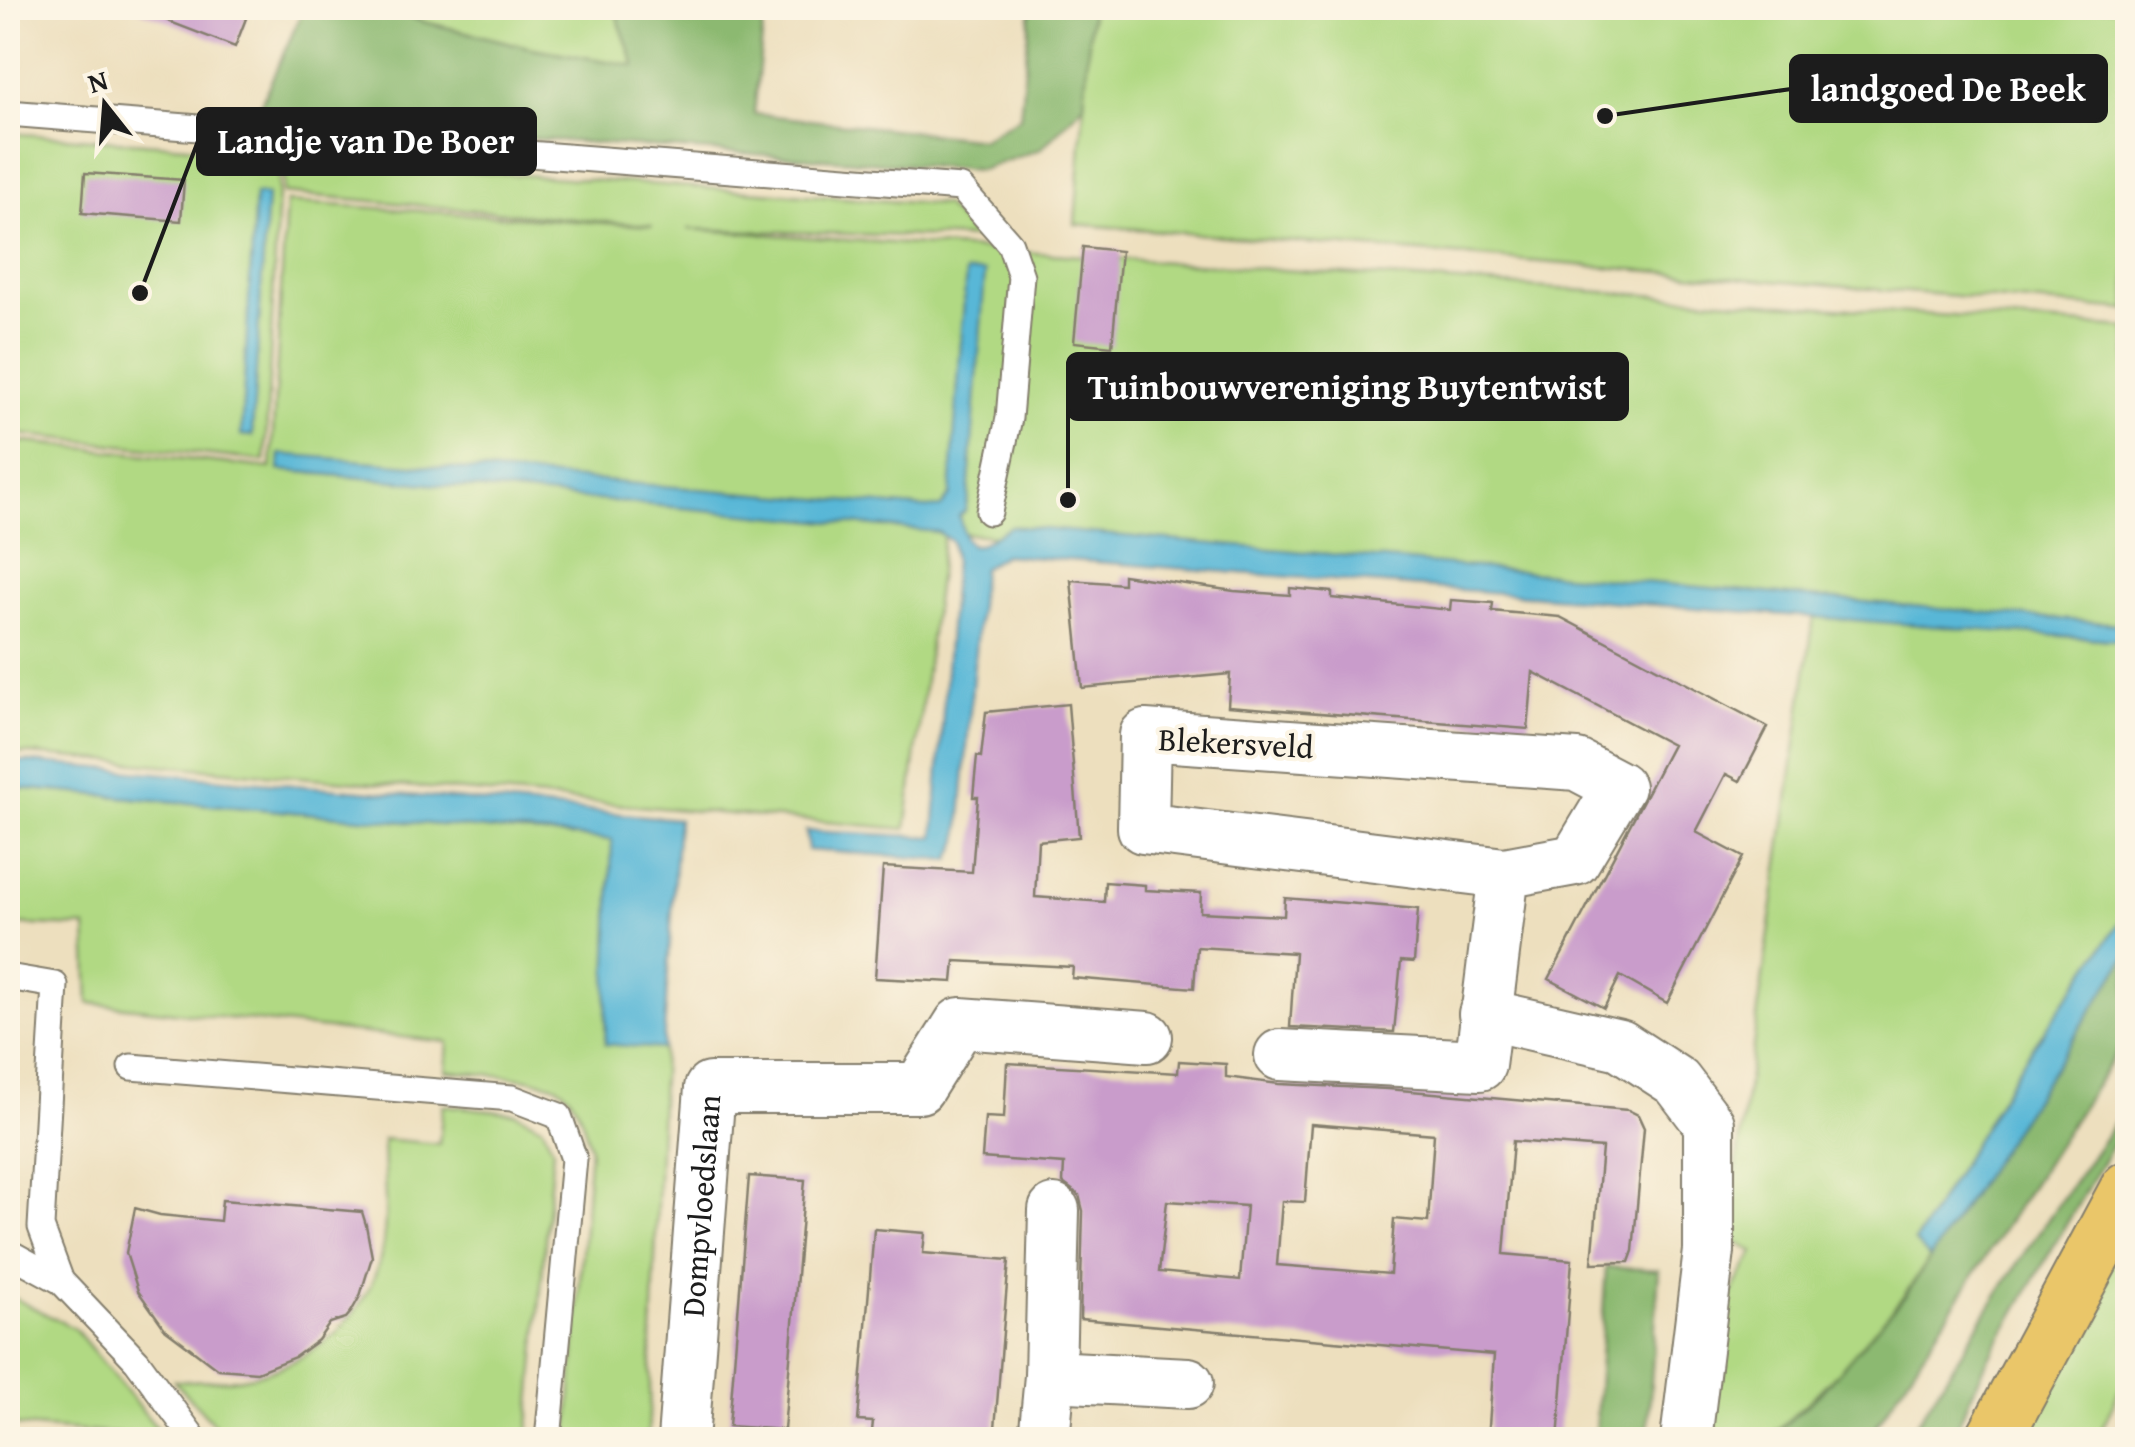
<svg xmlns="http://www.w3.org/2000/svg" width="2135" height="1447" viewBox="0 0 2135 1447" font-family="'Gentium Book Plus',serif">
  <style>
    .green { fill: #b1d983; stroke: #667a50; stroke-width: 2.5 }
    .forest { fill: #8cb971; stroke: #546a46; stroke-width: 2.5 }
    .water { fill: #58b7d7; stroke: #3a6a7a; stroke-width: 2.5 }
    .building { fill: #c99ccb; fill-rule: evenodd }
    .lines { fill: none; stroke-linecap: round; stroke-linejoin: round }
    .lane-casing { stroke: #847e6d; stroke-width: 29 }
    .street-casing { stroke: #847e6d; stroke-width: 54 }
    .primary-casing { stroke: #847e6d; stroke-width: 59 }
    .lane { stroke: #fff; stroke-width: 25 }
    .street { stroke: #fff; stroke-width: 50 }
    .primary { stroke: #eac669; stroke-width: 55 }
    .labels { text-anchor: middle; stroke-width: 8; stroke-linejoin: round; paint-order: stroke }
    .street-label { font-size: 32px; fill: #1c1c1c; stroke: #fcf5e5 }
    .leader { fill: none; stroke: #1c1c1c; stroke-width: 4 }
    .callout-dot { fill: #1c1c1c; stroke: #fcf5e5; stroke-width: 4 }
    .callout { fill: #1c1c1c; stroke: #1c1c1c; stroke-width: 4 }
    .callout-label { font-size: 35px; text-anchor: middle; font-weight: bold; fill: #fff }
  </style>
  <rect width="100%" height="100%" fill="#fcf5e5"/>
  <filter id="ink" filterUnits="userSpaceOnUse"><feTurbulence type="fractalNoise" baseFrequency=".01" numOctaves="2"/><feDisplacementMap in="SourceGraphic" scale="20" xChannelSelector="R" yChannelSelector="G"/><feConvolveMatrix kernelMatrix="1 2 1 2 8 2 1 2 1" color-interpolation-filters="sRGB"/></filter>
  <filter id="wash" filterUnits="userSpaceOnUse"><feTurbulence type="fractalNoise" baseFrequency=".0048" numOctaves="4" result="noise"/><feDisplacementMap in="SourceGraphic" scale="40" xChannelSelector="R" yChannelSelector="G"/><feGaussianBlur stdDeviation="2.25" result="paint"/><feColorMatrix in="noise" values="0 0 0 0 0 0 0 0 0 0 0 0 0 0 0 0 0 1.4 0 .05"/><feComposite in="paint" operator="in"/></filter>
  <g filter="url(#wash)">
    <rect width="100%" height="100%" fill="#eddfbe"/>
    <path class="green" d="M390,8H614L636,66L532,48L420,21Z
      M1091,8H2127V310L1075,224Z
      M8,133L280,153L265,461L8,433Z
      M285,158L944,205L976,238L688,229L2127,328V625L944,532L906,829L8,752V440L271,468L286,202L653,226L283,193Z
      M1814,616L2127,641V912L2022,1063L1915,1241L1930,1258C1885,1327 1829,1386 1767,1439L1693,1440L1707,1339L1754,1252L1726,1237Z
      M8,787L613,840L605,1043L663,1049L648,1439H568L590,1147C584,1128 580,1103 563,1090C545,1076 472,1074 446,1071L448,1042L89,1003L86,927L8,924Z
      M443,1105L516,1113L543,1127L553,1149L528,1439H228L174,1381C199,1380 227,1382 252,1376C311,1362 361,1323 379,1263C390,1225 383,1178 383,1139L439,1144Z
      M2127,1230V1374L2097,1439L2010,1440Z
      M8,1295L75,1329L165,1438L8,1425Z"/>
    <path class="forest" d="M304,8H390L420,21L532,48L635,66L614,8H765L754,114L982,139L1020,117L1031,8H1091L1084,104L1041,149L980,170L254,119Z
      M2127,956V1037L1868,1439L1767,1440L1819,1394L1907,1293Z
      M2127,1106V1120L1988,1359L1951,1439H1907L2018,1262Z
      M1606,1267L1659,1270L1647,1439H1595Z"/>
    <path class="water" d="M255,194L267,195L252,436L241,435Z
      M966,272H985L968,498L965,511L959,516L965,538L971,545H979L1011,526L2127,625V641L1004,555L982,569L959,841L950,860L808,850L806,831L934,837L954,560L952,542L938,532L279,470L280,454L927,508L941,507L950,495Z
      M8,760L678,819L663,1049L605,1044L612,840L8,787Z
      M2127,912V956L1930,1258L1915,1242L2022,1063Z"/>
    <g id="blocks">
      <path class="building" d="M139,8H250L235,47L139,10Z
        M85,173L184,180L181,221L82,213Z
        M1083,247L1121,251L1112,346L1074,342Z
        M1123,575L1234,591L1290,595V588L1332,592V598L1450,610L1451,600L1493,603L1492,611L1560,617L1768,727L1740,781L1726,774L1696,832L1743,857L1667,1003L1620,976L1604,1008L1549,979L1672,745L1533,672L1528,729L1228,706L1230,674L1082,688L1071,580L1123,584Z
        M1068,704L1079,837L1038,841L1035,897L1104,902L1105,882L1145,885V890L1201,893L1200,912L1284,916L1285,898L1418,909L1414,962L1401,961L1394,1032L1290,1027L1295,953L1197,947L1194,988L1072,978L1073,967L955,961L953,982L875,978L883,867L972,872L978,797H973L977,756L981,757L986,712Z
        M1179,1061L1226,1064V1077L1279,1084L1388,1089L1628,1110L1638,1115L1644,1128L1633,1251L1629,1262L1592,1263L1602,1148L1513,1141L1504,1254L1572,1260L1558,1440H1488L1494,1355L1080,1319L1083,1211L1079,1195L1063,1183L1064,1164L982,1158L985,1117L1004,1118L1007,1063L1178,1073ZM1311,1124L1434,1134L1428,1222L1394,1219L1390,1274L1277,1265L1282,1201L1305,1202ZM1167,1201L1246,1206L1240,1280L1159,1272Z
        M749,1176L805,1180L784,1430L729,1426Z
        M222,1200L362,1212L366,1225L372,1257L360,1296L351,1312L346,1318L330,1323L318,1340L295,1357L257,1372L218,1369L165,1329L138,1291L126,1253L135,1208L160,1215L220,1221Z
        M874,1229L925,1233L923,1253L1009,1260L994,1440H871L873,1422L858,1421Z"/>
    </g>
  </g>
  <g filter="url(#ink)">
    <use href="#blocks" fill-opacity="0" stroke="#847e6d" stroke-width="2.5"/>
    <g class="lines">
      <g class="lane-casing">
        <path id="lane" d="M8,113L961,188L1010,244L1021,276L1009,418L989,512
          M8,977L55,985L41,1227L61,1281
          M131,1067L512,1098L559,1116L574,1159L548,1440
          M8,1252L61,1281L137,1361L195,1440"/>
      </g>
      <g class="street-casing">
        <g id="street">
          <path d="M1484,1014L1620,1045L1677,1082L1709,1124V1251L1686,1440"/>
          <path d="M1280,1055L1480,1065L1504,873L1575,860L1619,787L1577,765L1145,735L1143,828L1504,873"/>
          <path d="M1050,1376L1188,1383"/>
          <path id="s1" d="M683,1440L710,1088H919L960,1023L1147,1037"/>
          <path d="M1044,1440L1050,1376L1054,1210"/>
        </g>
      </g>
      <g class="primary-casing">
        <path id="primary" d="M1993,1440L2128,1189"/>
      </g>
      <use href="#lane" class="lane"/>
      <use href="#street" class="street"/>
      <use href="#primary" class="primary"/>
    </g>
  </g>
  <g class="labels">
    <g class="street-label">
      <text transform="translate(1236 743) rotate(3)" y="11">Blekersveld</text>
      <text dy="11" stroke="none"><textPath href="#s1" startOffset="235">Dompvloedslaan</textPath></text>
    </g>
  </g>
  <path class="leader" d="M1605 116L1791 89M140 293L198 141M1068 500L1068 387"/>
  <g class="callout-dot">
    <circle cx="1605" cy="116" r="10"/>
    <circle cx="140" cy="293" r="10"/>
    <circle cx="1068" cy="500" r="10"/>
  </g>
  <g class="callout">
    <rect x="1791" y="56" width="315" height="65" rx="10"/>
    <rect x="198" y="109" width="337" height="65" rx="10"/>
    <rect x="1068" y="354" width="559" height="65" rx="10"/>
  </g>
  <g class="callout-label">
    <text x="1948" y="101">landgoed De Beek</text>
    <text x="366" y="153">Landje van De Boer</text>
    <text x="1347" y="399">Tuinbouwvereniging Buytentwist</text>
  </g>
  <rect width="2135" height="1447" fill="none" stroke="#fcf5e5" stroke-width="40"/>
  <g transform="translate(105 105) rotate(343)" stroke="#fcf5e5" stroke-width="8" paint-order="stroke">
  <path d="M0-8L18 38L0 25L-18 38Z" fill="#1c1c1c"/>
  <text y="-15" font-size="28" font-weight="bold" text-anchor="middle" fill="#1c1c1c">N</text>
  </g>
</svg>
